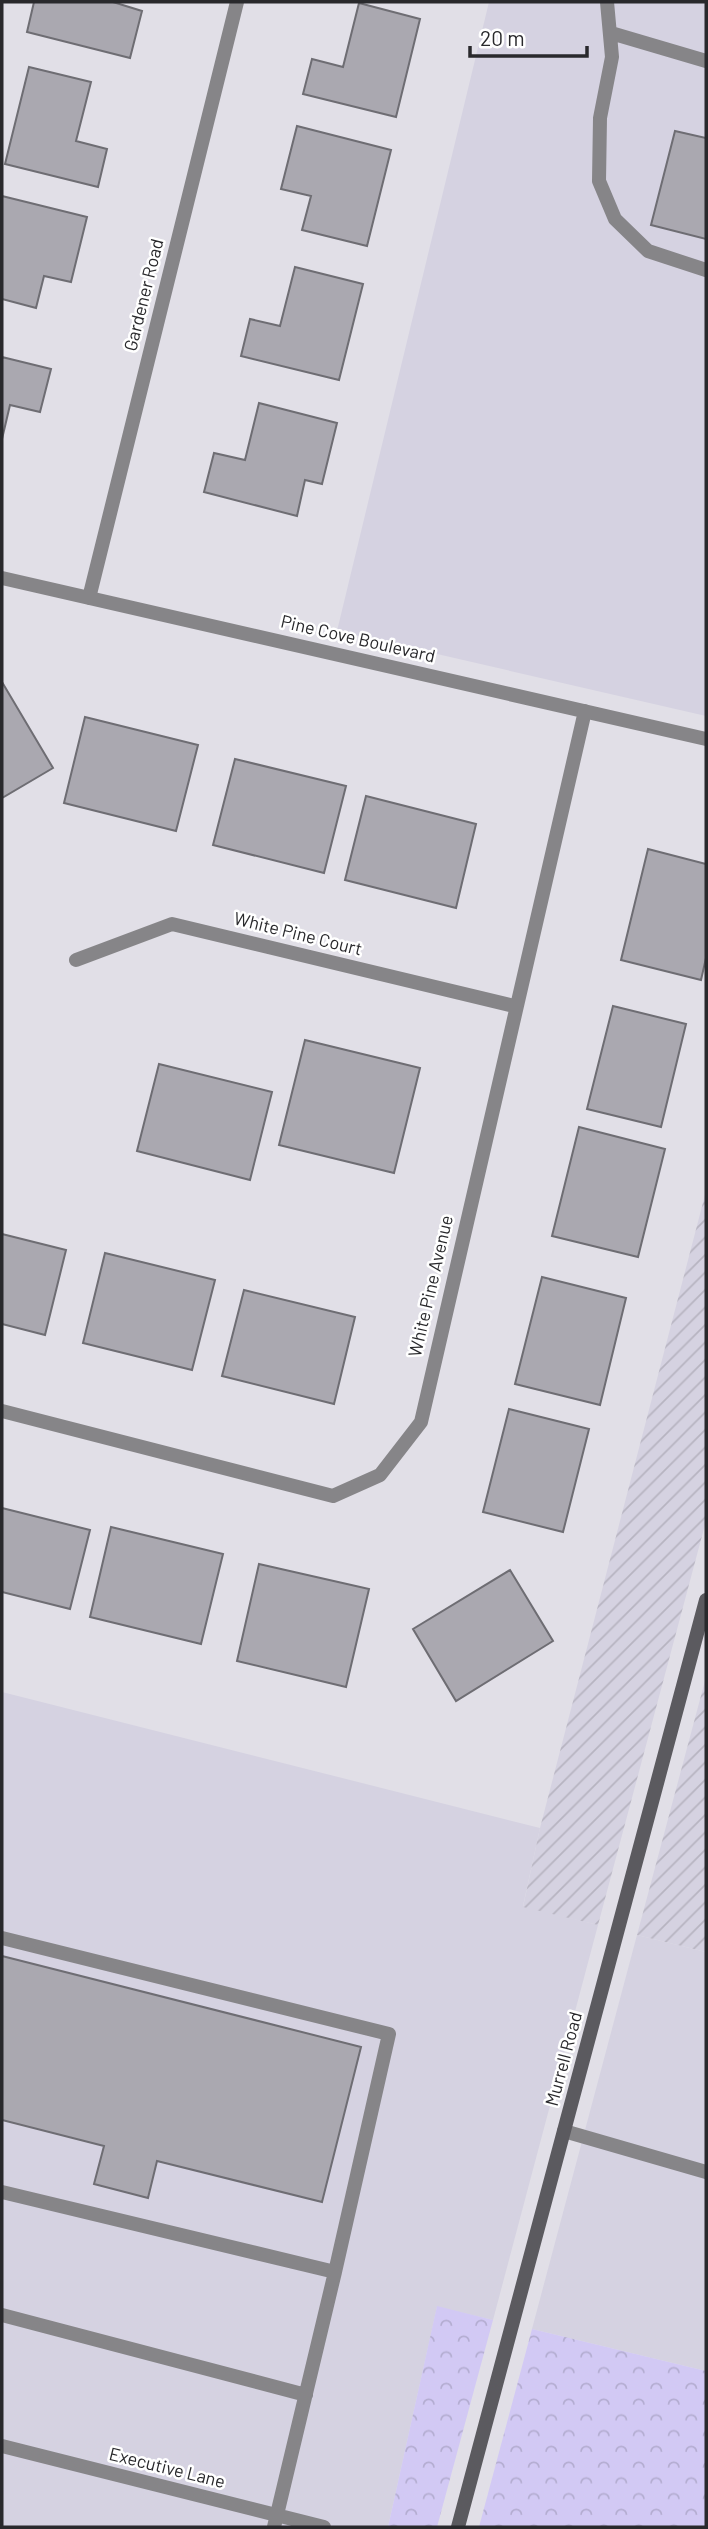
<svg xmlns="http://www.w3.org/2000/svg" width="708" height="2529" viewBox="0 0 708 2529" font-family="Barlow,sans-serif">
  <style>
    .built { fill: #d5d2e1 }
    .industrial { fill: url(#industrial-furrows) }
    .forest { fill: url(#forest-crowns) }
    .building { fill: #aaa8b0; stroke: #6e6d73; stroke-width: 2 }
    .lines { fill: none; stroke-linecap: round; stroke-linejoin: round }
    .lane { stroke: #868588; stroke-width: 14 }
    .street { stroke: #868588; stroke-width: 14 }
    .secondary { stroke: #5b5a5f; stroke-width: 14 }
    .labels { text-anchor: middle; stroke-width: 5; stroke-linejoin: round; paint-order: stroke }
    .street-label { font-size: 18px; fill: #29292c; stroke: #fff }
  </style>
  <defs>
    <pattern id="industrial-furrows" width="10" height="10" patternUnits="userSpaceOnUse" patternTransform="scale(1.75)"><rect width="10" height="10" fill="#d5d2e1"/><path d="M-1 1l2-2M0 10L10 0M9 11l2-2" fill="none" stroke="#b7b4c1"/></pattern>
    <pattern id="forest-crowns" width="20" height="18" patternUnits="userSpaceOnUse" patternTransform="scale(1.75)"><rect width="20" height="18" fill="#d2c9f4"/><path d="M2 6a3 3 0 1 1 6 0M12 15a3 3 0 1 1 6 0" fill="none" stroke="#b4add1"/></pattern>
  </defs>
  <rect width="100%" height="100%" fill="#e1dfe7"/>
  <path class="built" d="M489,2H706V716L337,631Z
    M2,1692L540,1828L523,1906L598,1925L493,2320L437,2307L388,2527H2Z
    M637,1935L706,1952V2371L532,2329Z"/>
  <path class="industrial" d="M706,1191V1521L598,1925L523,1907L540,1828Z
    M706,1677V1952L637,1935Z"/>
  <path class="forest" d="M437,2306L493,2320L437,2527H388Z
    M532,2329L706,2371V2527H479Z"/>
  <path class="building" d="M34,2H113L142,11L130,58L27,32Z
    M359,3L420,19L396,117L303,94L312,59L343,67Z
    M29,67L91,82L76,141L107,149L98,187L5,164Z
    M297,126L391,150L367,246L302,230L311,196L281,189Z
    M675,131L706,138V239L651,225Z
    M2,196L87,217L71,282L44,276L36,308L2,299Z
    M295,267L363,284L339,380L241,356L250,319L280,326Z
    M2,357L51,369L40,412L10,405L2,439Z
    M259,403L337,423L322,484L305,480L297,516L204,492L214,453L245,460Z
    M2,682L53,768L2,798Z
    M85,717L198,745L176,831L64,803Z
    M235,759L346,786L324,873L213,845Z
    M366,796L476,824L456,908L345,880Z
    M648,849L706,864V958L701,980L621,960Z
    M613,1006L686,1024L661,1127L587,1109Z
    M305,1040L420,1068L394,1173L279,1145Z
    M159,1064L272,1092L250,1180L137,1151Z
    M579,1127L665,1149L638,1257L552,1236Z
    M2,1234L66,1250L45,1335L2,1324Z
    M105,1253L215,1280L192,1370L83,1343Z
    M542,1277L626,1298L600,1405L515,1384Z
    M244,1290L355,1317L334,1404L222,1376Z
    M509,1409L589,1429L563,1532L483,1512Z
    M2,1508L90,1530L70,1609L2,1592Z
    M111,1527L223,1554L201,1644L90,1617Z
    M259,1564L369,1589L346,1687L237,1661Z
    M510,1570L553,1641L456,1701L413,1629Z
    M2,1956L361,2047L322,2202L157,2161L148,2198L94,2184L104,2146L2,2120Z"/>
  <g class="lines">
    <path class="lane" d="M607,2L612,57L600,118L599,181L615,219L648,251L706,270
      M611,33L706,61
      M2,1938L389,2034L335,2272
      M564,2131L706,2172
      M2,2192L335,2272L274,2527
      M2,2315L306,2395
      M2,2446L324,2527"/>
    <path class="street" d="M2,578L706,739
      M89,598L237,2
      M76,960L172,924L514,1006
      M2,1411L333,1496L380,1475L421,1422L585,711"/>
    <path class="secondary" d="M458,2527L706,1600"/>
  </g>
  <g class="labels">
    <g class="street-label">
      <text transform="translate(144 295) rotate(-76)" y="6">Gardener Road</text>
      <text transform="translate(358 639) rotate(13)" y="6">Pine Cove Boulevard</text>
      <text transform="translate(298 934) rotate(14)" y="6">White Pine Court</text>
      <text transform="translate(431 1286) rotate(-77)" y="6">White Pine Avenue</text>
      <text transform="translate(564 2059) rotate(-75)" y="6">Murrell Road</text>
      <text transform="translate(167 2468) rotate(14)" y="6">Executive Lane</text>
    </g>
  </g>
  <rect width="708" height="2529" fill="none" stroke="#29292c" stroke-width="7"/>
  <path d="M470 46v10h117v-10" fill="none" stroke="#29292c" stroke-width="3.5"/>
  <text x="480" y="46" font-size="21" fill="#29292c" stroke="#ffffff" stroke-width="5" paint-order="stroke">20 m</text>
</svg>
